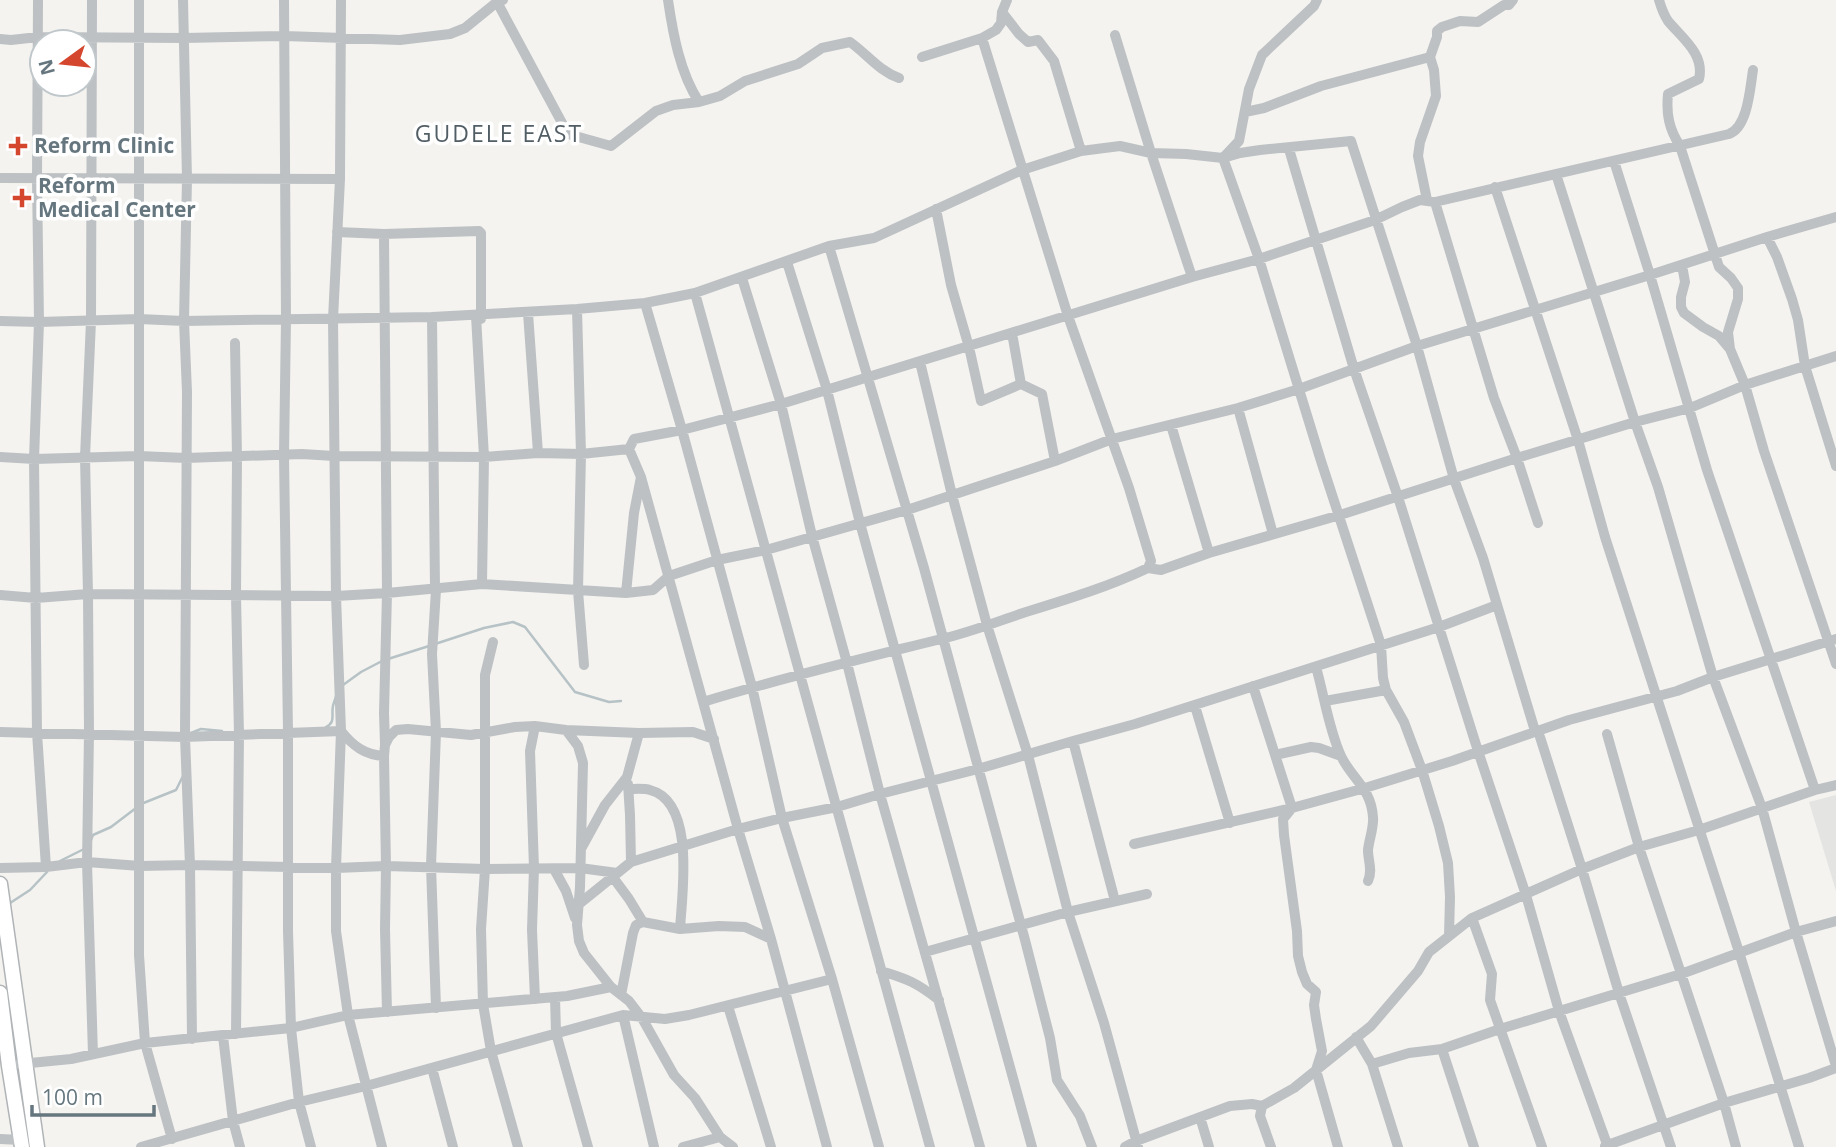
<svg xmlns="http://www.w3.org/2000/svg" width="1836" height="1147" viewBox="0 0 1836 1147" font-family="'Open Sans',sans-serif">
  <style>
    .built { fill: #e4e5e3 }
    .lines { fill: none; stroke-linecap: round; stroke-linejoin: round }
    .stream { stroke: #b6c2c5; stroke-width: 2.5 }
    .highway-casing { stroke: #b0b4b6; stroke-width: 17 }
    .minor { stroke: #bdc1c4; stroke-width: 10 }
    .highway { stroke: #fff; stroke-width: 14 }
    .poi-dot { fill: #d5462e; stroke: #fff; stroke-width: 2.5 }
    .labels { text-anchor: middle; stroke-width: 7; stroke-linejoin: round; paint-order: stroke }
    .poi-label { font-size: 21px; font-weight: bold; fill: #65767f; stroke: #fff; text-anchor: start }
    .neighbourhood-label { font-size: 23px; letter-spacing: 2px; fill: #525e65; stroke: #fff }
  </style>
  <rect width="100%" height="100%" fill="#f4f3f0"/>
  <path class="built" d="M1836,795V891L1809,802Z"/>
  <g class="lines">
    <path class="stream" d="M435,644L484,628L513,622L525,627L575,692L609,702L621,701
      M388,659L429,646
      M343,685L361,672L382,661
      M326,727C336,722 331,715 333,706C333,705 336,697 336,696
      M191,733L201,729L222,731
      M141,804L176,790L183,776
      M91,840L93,835L111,827L136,808
      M60,861L86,848
      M7,905L30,890L47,872"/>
    <g class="highway-casing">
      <path id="highway" d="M0,884L37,1147
        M0,993L9,1066L22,1147"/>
    </g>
    <path class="minor" d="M38,0L37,179L39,322L34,459L37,733L46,867
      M92,0L91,321L85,457L88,594L89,733L87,862L93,1054
      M139,0V955L145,1043L172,1139
      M183,0L187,179L184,321L187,392L185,737L190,865L192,1039
      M284,0L286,320L284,455L288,733V931L291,1028L299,1102L311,1147
      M341,0L340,179L333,319L336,596L341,731L336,868V931L348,1015L382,1147
      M668,0C673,34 680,73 699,102
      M1317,0L1314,6L1262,55L1249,89L1239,141L1223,158L1259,259L1321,461L1381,645L1383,678L1386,690L1404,722L1422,770L1439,826L1448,863L1450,897L1449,936
      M1659,0C1661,7 1664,15 1668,21C1682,38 1705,54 1699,79L1668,94C1666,114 1669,129 1680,146L1719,267L1731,278L1738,288V299L1728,332L1730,349L1745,385L1764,451L1836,664
      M497,2L568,134L611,146L656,111L673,105L699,102L720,96L745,81L798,64L822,48L850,42C867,54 879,71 899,78
      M1002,12L1019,34L1028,42L1038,40L1054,61L1081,151
      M1115,35L1151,153L1192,277
      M0,39L11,40L38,37L184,38L285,36L400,40L450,34L465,28L497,2L503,0
      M922,57L982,38L996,30L1001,23L1002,12L1007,0
      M1245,112L1264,108L1321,86L1430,57
      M1289,149L1354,369L1398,497L1478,751L1526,895L1559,1011L1608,1147
      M1614,161L1650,275L1707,470L1815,790
      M1556,174L1635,422L1658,487L1713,677L1762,808L1796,932L1836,1066
      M0,178L340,179
      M1495,187L1578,440L1605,537L1739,952L1799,1147
      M1427,200L1418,156L1420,142L1436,96L1434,70L1430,57L1437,37V31L1442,27L1460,21L1478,22L1504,5H1509L1513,0
      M1435,202L1494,398L1517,458L1538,523
      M936,209L951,285L969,347L981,401L1021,384
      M337,232L384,234L479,231L481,233V319
      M384,234L387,593L384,713L385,744
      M1767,237L1777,257L1792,299L1798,320L1805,366L1836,466
      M829,246L924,568L1025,940L1050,1038L1057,1080L1080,1116L1092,1147
      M787,262L827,390L860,523L1032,1147
      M1682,265L1685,282L1681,297V307L1684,313L1703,327L1719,336L1730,349
      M695,293L930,1147
      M645,303L682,430L752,687L782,818L832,979L879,1147
      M577,309L581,454L578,591L584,665
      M528,313L538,453
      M476,316L484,457L482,584
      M0,321L39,322L139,319L184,321L432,317
      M1012,333L1021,384L1042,394L1055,461
      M235,343L237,457L236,596L239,735L236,1034
      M920,362L952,495L987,625L1028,755L1068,912L1104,1023L1138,1147
      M1238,408L1273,534
      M1171,425L1209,553
      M0,457L34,459L139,456L186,458L302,454L334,456L484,457L538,453L581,454L629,449L634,439L682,430L781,404L742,278
      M641,477L738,829L771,939L827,1147
      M1148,568L1161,570L1209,553L1340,515L1517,458L1635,422L1690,408L1745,385L1836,356
      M435,588L432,317L577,309L645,303L695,293L829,246L874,238L1022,170L1081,151L1120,146L1151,153L1186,154L1223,158L1240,153L1260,150L1351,141L1417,346L1454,479L1483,558L1535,731
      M436,590L432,654L436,732L431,866L436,1008
      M626,593L634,513L641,477L629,449
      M0,595L36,598L88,594L336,596L387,593L482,584L626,593L653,590L669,576L717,560L766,550L907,510L1055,461L1112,439L1238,408L1299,389L1417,346L1650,275L1767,237L1836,217
      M493,642L485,675V869L481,929L483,1004L491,1051L518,1147
      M1316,667C1324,695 1329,730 1341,756C1352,779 1371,788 1373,817C1374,828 1369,839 1368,850C1368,861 1373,870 1368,881
      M1253,686L1292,808L1283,819L1284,835L1297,931L1298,956L1302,972L1307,984L1316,992L1314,1005L1316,1019L1322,1051L1316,1070L1338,1147
      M1325,701L1386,690
      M703,702C781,678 861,659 941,639C968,633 996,622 1023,613C1065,600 1108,587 1148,568L1151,561L1129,488L1068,316L982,38
      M1195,706L1230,823
      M535,726L530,751L534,868L532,930L535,999
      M566,730L578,746L583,763L580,887L577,925L579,941L584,953L611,987L629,1001L642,1018L674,1075L695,1098L720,1137L733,1147
      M0,732L185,737L341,731C353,746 365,755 384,756
      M1607,734L1639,847L1724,1103L1736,1147
      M1540,737L1582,869L1619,993L1671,1147
      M1073,741L1115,901
      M1275,755L1311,747L1319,748L1341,756
      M628,784L630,815L631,862
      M629,789C635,789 644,788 650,790C696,802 682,894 680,929
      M1134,844L1292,808L1365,788L1452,761L1569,720L1677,691L1713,677L1836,639
      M582,847L605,805L627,777L639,733
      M0,868L46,867L87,862L140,866L190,865L336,868L386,866L485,869L580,868L617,873
      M554,869L566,891L575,918
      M612,876L629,899L643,922
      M579,904L631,862L738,829L782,818L837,807L880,794L978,769L1073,741L1135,724L1439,627L1497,605
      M1472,918L1492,974L1490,1000L1542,1147
      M925,952L1068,912L1147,894
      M881,971C908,979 917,983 939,1000
      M621,995L633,933L636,925L643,922L680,929L719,926L745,927L771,939
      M555,997L556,1033L588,1147
      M728,1006L771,1147
      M387,1012L385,929L386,866L384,756L385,745L389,737L396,730L408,729L471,735L515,727L535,726L566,730L639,733L693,732L714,739
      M623,1015L654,1147
      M223,1036L233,1121L240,1147
      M1356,1037L1372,1064L1398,1147
      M1442,1049L1474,1147
      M20,1064L71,1059L145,1043L291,1028L348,1015L567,996L611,987
      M1372,1064L1409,1053L1442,1049L1500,1029L1681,974L1796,932L1836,921
      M432,1068L453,1147
      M1262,1106L1260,1116L1271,1147
      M1200,1117L1209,1147
      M0,1139L21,1140
      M1605,1146L1724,1103L1809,1078L1836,1068
      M141,1147L299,1102L366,1086L623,1015L665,1019L689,1015L832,979
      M683,1147L720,1137
      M980,1147L880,794L847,663L812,536L781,404L1192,277L1259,259L1375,220L1402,207L1420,200L1435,202L1729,134C1748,127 1750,88 1753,70
      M1125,1147L1136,1141L1230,1106L1252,1104L1262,1106L1294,1088L1371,1026L1418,971L1429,952L1472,918L1582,869L1639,847L1699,830L1815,790L1836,785"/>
    <use href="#highway" class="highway"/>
  </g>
  <g class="poi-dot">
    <path d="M14.5 135.5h7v7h7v7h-7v7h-7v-7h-7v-7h7z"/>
    <path d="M18.5 187.5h7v7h7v7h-7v7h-7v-7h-7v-7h7z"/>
  </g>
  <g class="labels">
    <g class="poi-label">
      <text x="34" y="153">Reform Clinic</text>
      <text x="38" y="193">Reform<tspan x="38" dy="24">Medical Center</tspan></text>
    </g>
    <g class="neighbourhood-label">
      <text x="499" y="142">GUDELE EAST</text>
    </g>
  </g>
  <g transform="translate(63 63) rotate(255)"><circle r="33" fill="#ffffff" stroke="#c1c8cc" stroke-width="2"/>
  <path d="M0-5L12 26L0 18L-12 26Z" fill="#d5462e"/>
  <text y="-10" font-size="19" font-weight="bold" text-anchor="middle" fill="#65767f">N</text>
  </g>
  <path d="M32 1105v10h122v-10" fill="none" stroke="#65767f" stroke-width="3.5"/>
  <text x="42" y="1105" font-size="21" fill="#65767f" stroke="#ffffff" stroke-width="5" paint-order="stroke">100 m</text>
</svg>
